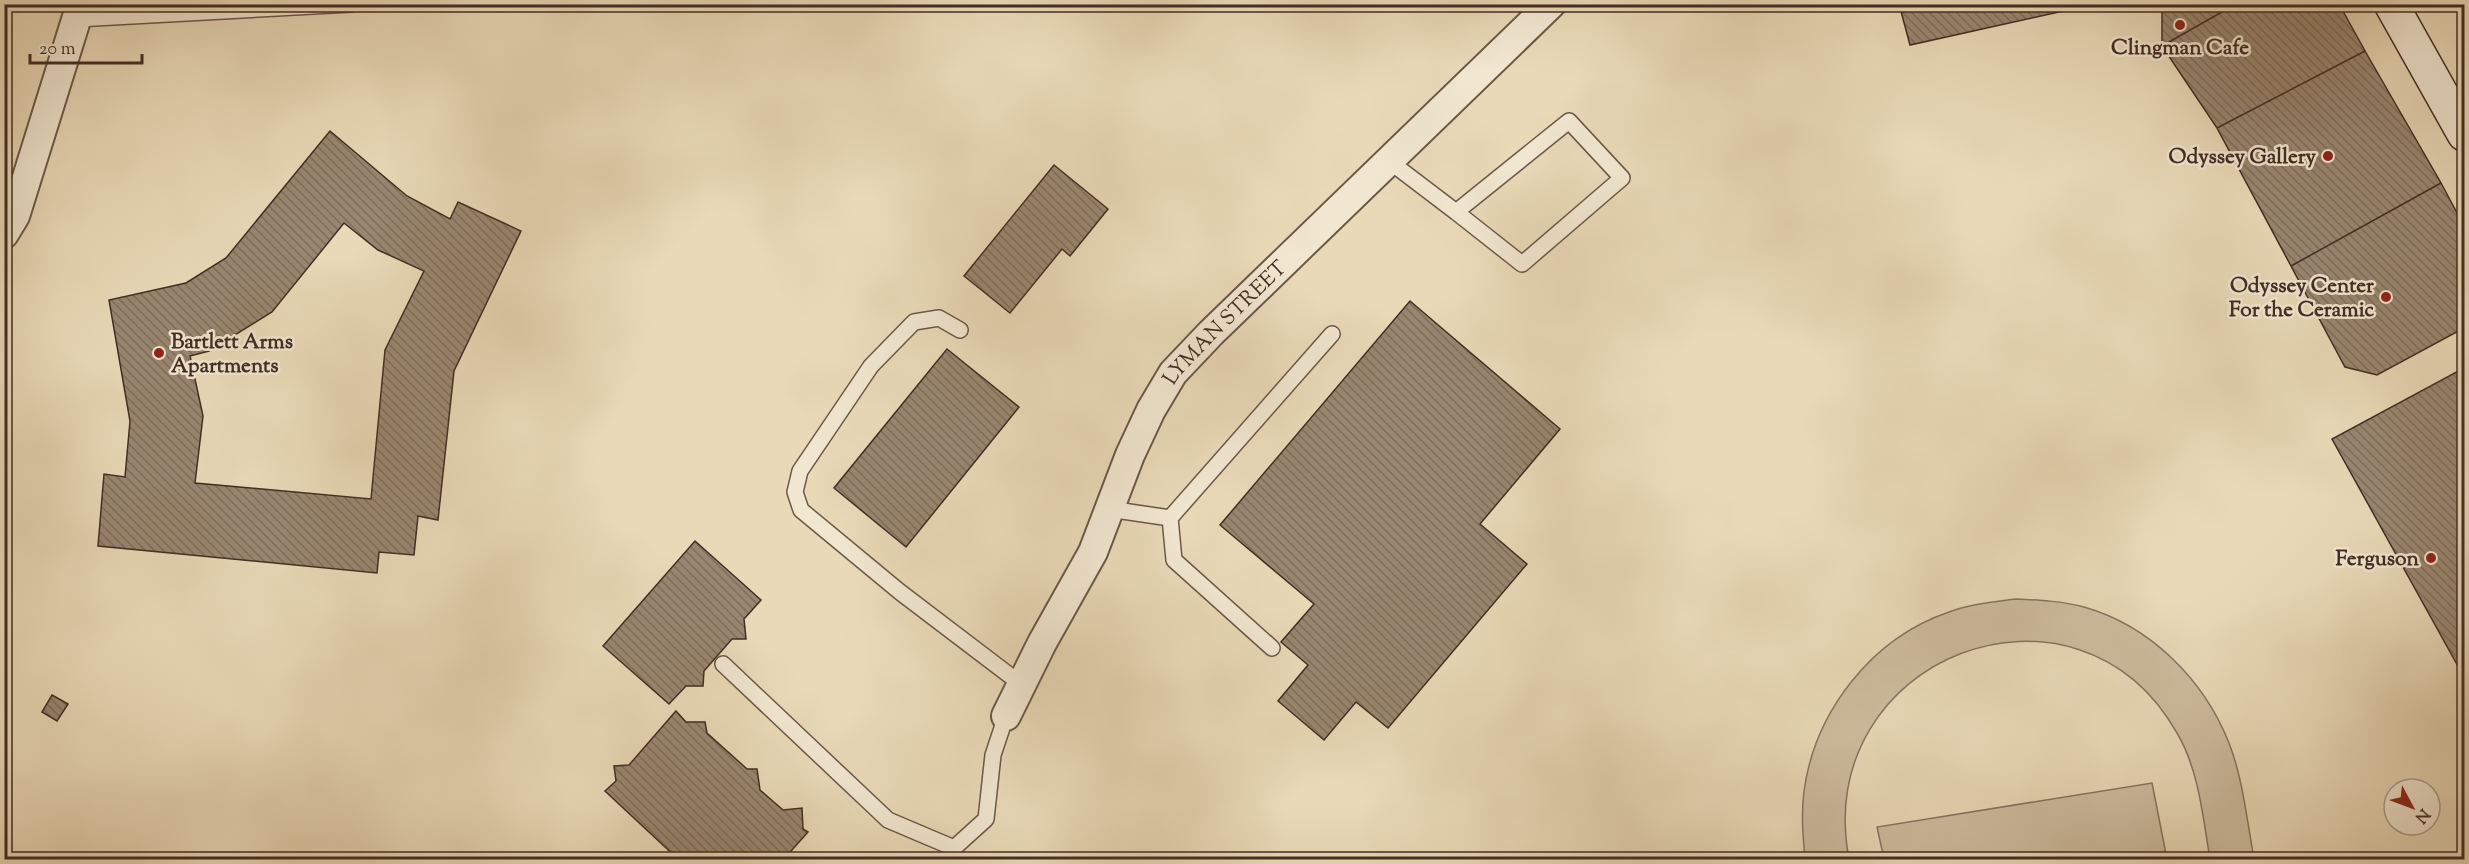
<svg xmlns="http://www.w3.org/2000/svg" width="2469" height="864" viewBox="0 0 2469 864" font-family="'Sorts Mill Goudy',serif">
  <style>
    .grass { fill: #cdbc9e; stroke: #887461; stroke-width: 1.5 }
    .building { fill: url(#building-back-hatch); stroke: #422d24; stroke-width: 1.5; fill-rule: evenodd }
    .lines { fill: none; stroke-linecap: round; stroke-linejoin: round }
    .service-casing { stroke: #6c5849; stroke-width: 18 }
    .minor-casing { stroke: #6c5849; stroke-width: 32 }
    .secondary-casing { stroke: #422d24; stroke-width: 36 }
    .service { stroke: #f1e6d0; stroke-width: 15 }
    .minor { stroke: #f1e6d0; stroke-width: 28 }
    .secondary { stroke: #f1e6d0; stroke-width: 33 }
    .poi-dot { fill: #8f2418; stroke: #f1e6d0; stroke-width: 2 }
    .labels { text-anchor: middle; stroke-width: 5; stroke-linejoin: round; paint-order: stroke }
    .poi-label { font-size: 21px; font-weight: bold; fill: #422d24; stroke: #f1e6d0; text-anchor: end }
    .street-label { font-size: 21px; fill: #422d24; stroke: #f1e6d0 }
  </style>
  <defs>
    <pattern id="building-back-hatch" width="6" height="6" patternUnits="userSpaceOnUse" patternTransform="scale(1.5)"><rect width="6" height="6" fill="#998670"/><path d="M-1 5l2 2M0 0l6 6M5-1l2 2" fill="none" stroke="#7e6e5c"/></pattern>
  </defs>
  <rect width="100%" height="100%" fill="#e9d9b7"/>
  <filter id="stains"><feTurbulence type="fractalNoise" baseFrequency=".00333" numOctaves="4"/><feColorMatrix values="0 0 0 0 .2 0 0 0 0 .09 0 0 0 0 .02 0 0 0 .5 -.17"/></filter>
  <radialGradient id="worn" r=".72"><stop offset=".6" stop-color="#630" stop-opacity="0"/><stop offset="1" stop-color="#630" stop-opacity=".3"/></radialGradient>
  <path class="grass" d="M2016,599C2039,600 2062,601 2084,607C2151,626 2204,680 2229,743C2243,779 2247,821 2254,859H2210C2203,818 2199,770 2177,733C2076,555 1811,657 1849,859H1805C1803,837 1801,814 1804,791C1815,711 1872,638 1949,612C1971,604 1994,602 2016,599Z
    M2152,783L2167,859H1884L1877,827Z"/>
  <path class="building" d="M1899,4H2095L1910,45Z
    M2162,4H2236L2162,46Z
    M2236,4H2339L2365,51L2217,128L2162,46Z
    M2456,4H2464V20Z
    M2365,51L2441,183L2291,266L2217,128Z
    M330,131L407,196L450,219L458,202L521,231L454,371L438,520L418,516L414,555L379,552L377,573L98,546L104,474L125,477L130,421L109,300L186,283L226,258ZM344,223L378,250L424,271L385,350L371,499L195,483L203,416L190,356L209,351L272,312Z
    M1054,165L1108,209L1070,256L1062,249L1010,313L964,276Z
    M2441,183L2464,226V328L2377,375L2345,367L2291,266Z
    M1410,301L1560,429L1480,524L1527,564L1388,728L1356,702L1324,740L1278,701L1308,665L1281,642L1314,604L1220,525Z
    M947,349L1019,407L906,547L834,488Z
    M2464,368V677L2332,439Z
    M695,541L761,600L744,619L746,639H732L704,671L703,686H686L669,704L603,646Z
    M52,695L68,704L57,721L42,712Z
    M676,711L686,722H705L707,733L747,769H757L760,790L783,810L802,808L803,829L808,832L783,860H679L605,791L616,781L614,766L629,765Z"/>
  <g class="lines">
    <g class="service-casing">
      <path id="service" d="M77,19L351,4
        M1389,161L1456,212L1569,121L1622,178L1522,264L1456,212
        M960,330L939,318L914,322L871,366L800,471L795,492L801,510L900,592L1021,684
        M1109,509L1170,518L1332,334
        M1170,518L1174,560L1272,648
        M723,664L888,820L954,848L986,819L993,755L1006,716"/>
    </g>
    <g class="minor-casing">
      <g id="minor">
        <path d="M4,234L15,216L81,4"/>
        <path id="s1" d="M1006,716L1042,643L1093,552L1130,455L1151,410L1173,373L1211,333L1551,4"/>
      </g>
    </g>
    <g class="secondary-casing">
      <path id="secondary" d="M2391,4L2464,134"/>
    </g>
    <use href="#service" class="service"/>
    <use href="#minor" class="minor"/>
    <use href="#secondary" class="secondary"/>
  </g>
  <g class="poi-dot">
    <circle cx="2180" cy="25" r="6"/>
    <circle cx="2328" cy="156" r="6"/>
    <circle cx="2386" cy="297" r="6"/>
    <circle cx="159" cy="353" r="6"/>
    <circle cx="2431" cy="558" r="6"/>
  </g>
  <g class="labels">
    <g class="poi-label">
      <text x="2180" y="54" text-anchor="middle">Clingman Cafe</text>
      <text x="2316" y="163">Odyssey Gallery</text>
      <text x="2374" y="292">Odyssey Center<tspan x="2374" dy="24">For the Ceramic</tspan></text>
      <text x="171" y="348" text-anchor="start">Bartlett Arms<tspan x="171" dy="24">Apartments</tspan></text>
      <text x="2419" y="565">Ferguson</text>
    </g>
    <g class="street-label">
      <text dy="7" stroke="none"><textPath href="#s1" startOffset="454">LYMAN STREET</textPath></text>
    </g>
  </g>
  <rect width="2469" height="864" fill="none" stroke="#e9d9b7" stroke-width="24"/>
  <rect x="6" y="6" width="2457" height="852" fill="none" stroke="#422d24" stroke-width="3"/>
  <rect x="12" y="12" width="2445" height="840" fill="none" stroke="#422d24" stroke-width="1.5"/>
  <g transform="translate(2412 807) rotate(131)"><circle r="28" fill="#f1e6d0" stroke="#ab9c8b" stroke-width="1.5"/>
  <path d="M0-4.5L10 22L0 15L-10 22Z" fill="#8f2418"/>
  <text y="-9" font-size="16" font-weight="bold" text-anchor="middle" fill="#422d24">N</text>
  </g>
  <path d="M30 54v9h112v-9" fill="none" stroke="#422d24" stroke-width="3"/>
  <text x="39" y="54" font-size="18" fill="#422d24" stroke="#f1e6d0" stroke-width="4.5" paint-order="stroke">20 m</text>
  <rect width="100%" height="100%" filter="url(#stains)"/>
  <rect width="100%" height="100%" fill="url(#worn)"/>
</svg>
